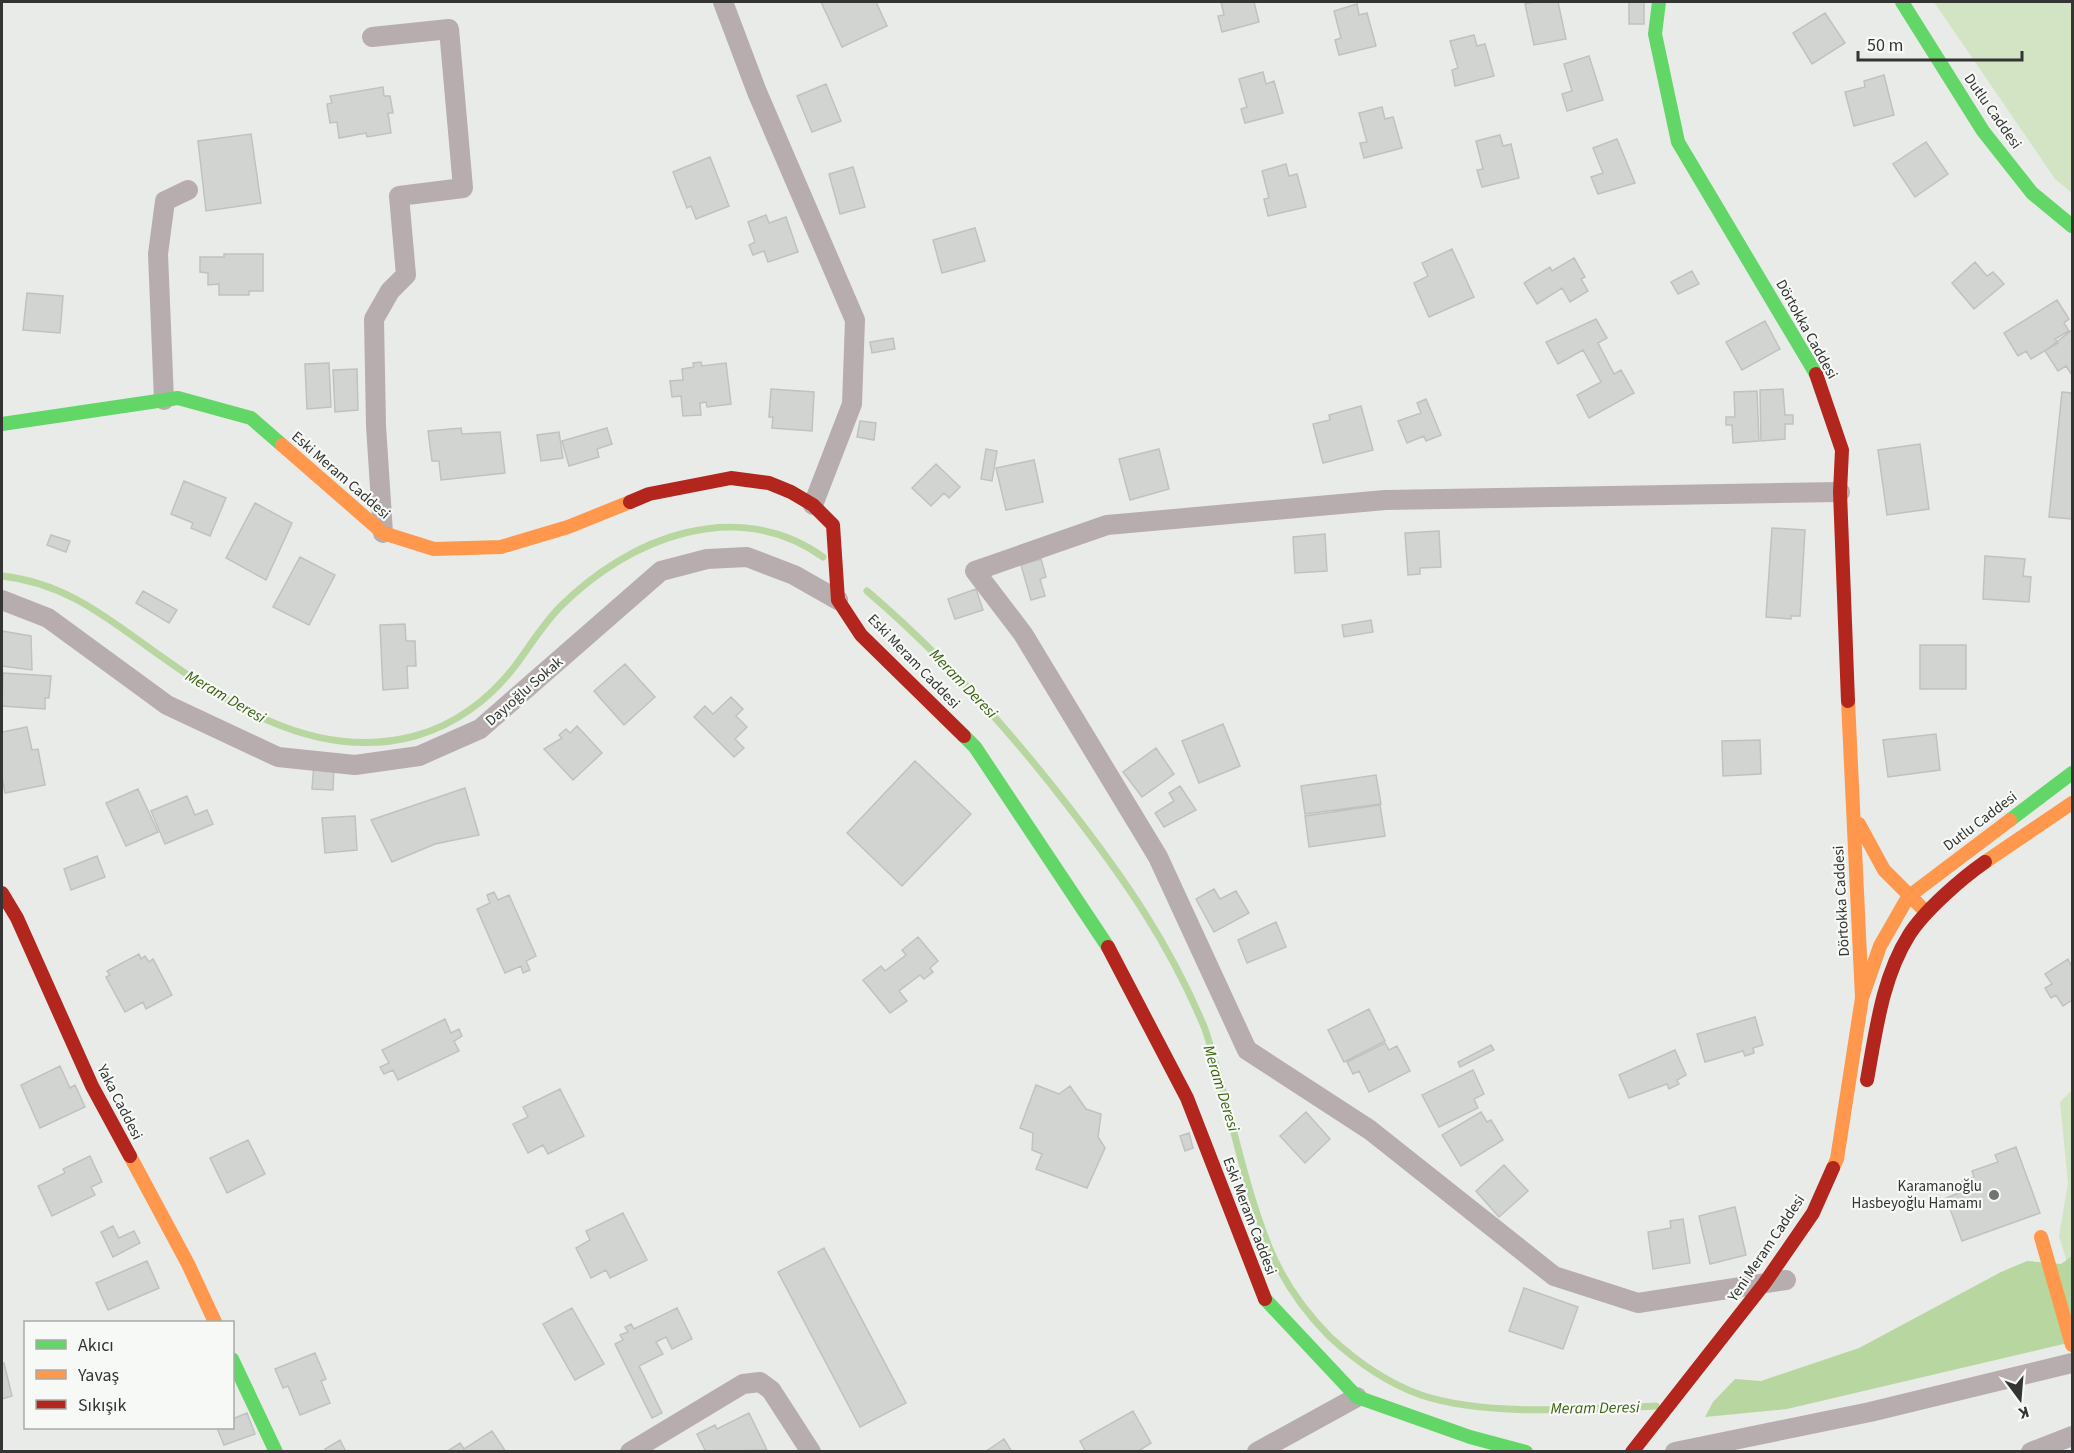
<svg xmlns="http://www.w3.org/2000/svg" width="2074" height="1453" viewBox="0 0 2074 1453" font-family="'Source Sans 3',sans-serif">
  <style>
    .green { fill: #d2e4c4 }
    .water { fill: #b8d7a0 }
    .lines { fill: none; stroke-linecap: round; stroke-linejoin: round }
    .stream { stroke: #b8d7a0; stroke-width: 7 }
    .building { fill: #d2d4d2; stroke: #c0c2bf; stroke-width: 1.5 }
    .street { stroke: #b7adaf; stroke-width: 20 }
    .fast { stroke: #63d668; stroke-width: 14 }
    .slow { stroke: #ff974d; stroke-width: 14 }
    .jam { stroke: #b3261e; stroke-width: 14 }
    .poi-dot { fill: #737472; stroke: #f6f9f5; stroke-width: 2 }
    .labels { text-anchor: middle; stroke-width: 4.5; stroke-linejoin: round; paint-order: stroke }
    .street-label { font-size: 15px; fill: #333433; stroke: #f6f9f5 }
    .poi-label { font-size: 15px; fill: #333433; stroke: #f6f9f5; text-anchor: end }
    .water-label { font-size: 16px; font-style: italic; fill: #3c6211; stroke: #f6f9f5 }
  </style>
  <rect width="100%" height="100%" fill="#e9ebe8"/>
  <path class="green" d="M1934,2H2072V193L2055,179Z
    M2072,1090V1279L2059,1236L2068,1183L2060,1102Z"/>
  <path class="water" d="M2072,1256V1342L1787,1409L1705,1417L1713,1402L1735,1379L1761,1381L1859,1348L2001,1272L2027,1261L2061,1264Z"/>
  <g class="lines">
    <path class="stream" d="M2,576C58,582 97,610 141,642C220,699 312,764 415,736C455,725 490,699 515,666C530,646 543,624 561,606C630,537 737,496 823,557
      M867,591C943,656 1007,727 1068,806C1124,878 1170,944 1205,1029C1229,1101 1241,1177 1269,1247C1283,1281 1304,1311 1330,1337C1357,1362 1387,1383 1421,1395C1486,1417 1588,1409 1656,1406"/>
  </g>
  <path class="building" d="M821,2H876L887,26L842,47Z
    M1221,2H1254L1259,22L1222,32L1218,16L1224,15Z
    M1534,2H1558L1566,39L1534,45L1525,4Z
    M1629,2H1644V24H1629Z
    M1357,4L1359,15L1367,13L1376,46L1339,55L1335,40L1341,38L1334,11Z
    M1825,13L1845,43L1812,64L1793,33Z
    M1474,35L1477,46L1485,44L1494,76L1455,86L1452,70L1458,68L1450,41Z
    M1589,56L1603,100L1567,111L1562,94L1572,91L1564,64Z
    M1263,72L1266,84L1274,81L1283,113L1245,123L1241,109L1247,107L1239,79Z
    M1884,75L1894,115L1854,126L1845,92L1865,87L1864,81Z
    M826,84L841,121L812,132L797,96Z
    M383,87L384,96H390L393,113H388L391,133L367,137L366,133L339,138L337,122L330,123L327,104L332,103L330,96Z
    M1382,107L1385,119L1393,117L1402,148L1364,158L1360,143L1367,142L1359,113Z
    M251,134L261,203L206,211L198,141Z
    M1500,135L1503,146L1511,144L1519,178L1482,187L1477,170L1483,169L1476,141Z
    M1617,139L1635,183L1598,194L1591,177L1603,173L1593,148Z
    M1926,142L1948,174L1915,197L1893,164Z
    M710,157L729,206L696,219L691,206L687,208L673,172Z
    M1286,164L1289,176L1297,174L1306,207L1268,216L1264,199L1269,198L1262,171Z
    M853,167L865,207L840,214L829,174Z
    M766,215L769,223L786,217L798,252L768,262L764,251L753,255L749,245L755,242L748,222Z
    M975,228L985,261L942,273L933,240Z
    M1452,249L1474,297L1429,317L1414,283L1428,276L1422,263Z
    M224,254H263V291H249V295H219V284L208,285V273L200,272V257H224Z
    M1574,258L1585,277L1581,279L1588,291L1570,302L1562,288L1537,304L1524,283L1550,267L1552,271Z
    M1975,262L1987,276L1993,272L2004,284L1974,309L1952,283Z
    M1692,271L1699,284L1678,294L1671,282Z
    M27,293L63,296L60,333L23,330Z
    M2057,300L2069,319L2064,323L2069,331L2055,339L2058,343L2031,359L2026,351L2018,356L2004,333Z
    M1596,319L1607,338L1598,343L1614,374L1621,370L1634,393L1589,418L1577,395L1601,382L1583,350L1558,364L1546,342Z
    M1765,321L1780,349L1742,370L1726,342Z
    M2072,330V375L2066,366L2058,371L2045,351Z
    M893,338L895,349L872,353L870,342Z
    M701,362L702,366L726,363L731,404L707,407L706,402L700,403L701,415L683,416L681,396L672,397L670,381L683,380L682,369L694,367L693,363Z
    M329,363L331,407L307,409L305,364Z
    M357,369L358,410L335,412L333,370Z
    M771,389L814,392L812,431L772,428L773,417H769Z
    M1783,389L1785,415H1793V424H1785V439L1761,441L1760,390Z
    M1757,391L1759,441L1733,443L1732,425H1726V417H1735L1734,392Z
    M2062,392L2072,393V519L2049,517Z
    M1426,399L1441,435L1426,441L1424,436L1407,443L1398,421L1421,413L1417,403Z
    M1361,406L1373,450L1323,463L1313,424L1330,420L1329,415Z
    M860,421L876,423L874,440L857,437Z
    M461,428L462,434L500,432L505,473L441,480L439,461H432L428,431Z
    M607,428L612,444L597,449L599,457L569,466L562,441Z
    M559,432L563,458L541,461L537,435Z
    M1920,444L1929,509L1887,515L1878,450Z
    M986,449L997,451L992,481L981,479Z
    M1159,449L1169,489L1130,500L1119,459Z
    M1034,460L1043,502L1006,510L996,468Z
    M936,464L960,487L949,498L944,493L931,506L912,488Z
    M184,481L226,498L210,536L191,528L193,523L171,514Z
    M255,503L292,523L266,580L226,558Z
    M1772,528L1805,530L1800,616H1791V619L1766,617Z
    M1439,531L1441,567L1420,568V574L1408,575L1405,533Z
    M1325,534L1327,571L1295,573L1293,537Z
    M51,535L70,541L66,552L47,545Z
    M1985,556L2025,559L2023,576L2031,577L2029,602L1983,599Z
    M300,557L335,575L309,625L273,607Z
    M1041,559L1046,577L1040,579L1045,596L1031,600L1021,565Z
    M976,589L983,610L955,619L948,599Z
    M143,591L177,610L169,623L136,603Z
    M1371,620L1373,632L1344,637L1342,625Z
    M405,624L406,641H415L416,666H407L408,688L383,690L380,625Z
    M2,631L31,636L32,670L2,666Z
    M1920,645H1966V689H1920Z
    M625,664L655,697L624,725L594,691Z
    M3,673L51,676L49,698H45V709L2,706Z
    M731,697L743,709L736,716L747,727L735,739L744,748L734,757L694,717L705,706L713,714Z
    M1223,724L1240,766L1199,783L1182,741Z
    M577,726L602,753L573,780L544,749L562,738L559,735L566,729L570,733Z
    M27,727L32,750L38,749L45,785L5,793L2,777V732Z
    M1936,734L1940,770L1888,777L1883,740Z
    M1760,740L1761,774L1723,776L1722,741Z
    M1156,748L1174,774L1142,797L1123,772Z
    M915,761L971,814L902,886L847,833Z
    M314,763L334,764L333,790L312,789Z
    M1376,775L1381,804L1305,814L1301,786Z
    M1180,786L1196,810L1164,827L1155,813L1174,801L1169,793Z
    M465,788L479,835L435,844L392,862L371,820Z
    M138,789L158,832L126,846L106,803Z
    M187,796L195,815L207,810L213,824L165,844L151,811Z
    M1380,805L1385,836L1309,847L1305,816Z
    M355,816L357,850L325,853L322,818Z
    M97,856L105,877L71,890L64,869Z
    M1214,889L1220,899L1236,891L1249,913L1214,932L1196,899Z
    M494,892L498,900L509,895L536,956L526,961L530,970L523,973L521,966L505,973L477,909L490,903L487,895Z
    M1276,922L1286,947L1247,963L1238,940Z
    M918,937L938,961L930,968L933,972L924,979L920,975L899,991L907,1001L890,1013L863,980L881,966L885,971L906,955L902,950Z
    M139,954L141,959L145,956L149,962L153,959L172,995L146,1009L143,1002L125,1012L106,977L110,975L107,971Z
    M2068,959L2072,967V1000L2063,1006L2056,995L2051,998L2045,988L2052,984L2045,974Z
    M1369,1009L1385,1041L1344,1062L1328,1030Z
    M1755,1017L1763,1045L1753,1048L1754,1053L1745,1056L1743,1051L1705,1062L1697,1034Z
    M445,1019L451,1033L459,1029L462,1036L454,1041L459,1051L398,1080L393,1070L384,1074L380,1067L389,1063L382,1050Z
    M1385,1043L1389,1050L1397,1046L1410,1071L1369,1092L1359,1071L1353,1074L1347,1062Z
    M1491,1045L1494,1050L1460,1067L1458,1062Z
    M1675,1050L1686,1075L1677,1080L1679,1084L1669,1089L1667,1084L1629,1098L1619,1075Z
    M60,1066L70,1088L75,1085L85,1107L40,1128L21,1085Z
    M1473,1070L1484,1094L1474,1099L1478,1108L1439,1127L1422,1095Z
    M1036,1085L1059,1094L1070,1086L1086,1109L1101,1114L1098,1137L1105,1148L1087,1188L1036,1169L1042,1154L1032,1150L1033,1133L1020,1128Z
    M560,1089L584,1136L548,1154L543,1145L528,1153L513,1124L528,1117L523,1107Z
    M1306,1112L1330,1139L1305,1163L1280,1136Z
    M1481,1112L1487,1122L1491,1120L1503,1140L1461,1166L1442,1135Z
    M1189,1133L1193,1148L1185,1151L1180,1136Z
    M248,1140L265,1174L227,1193L210,1158Z
    M2016,1147L2040,1213L1962,1241L1946,1198L1964,1191L1961,1182L1974,1177L1972,1171L1998,1162L1995,1155Z
    M90,1156L102,1182L91,1187L95,1195L52,1216L38,1186L65,1173L63,1169Z
    M1504,1165L1528,1191L1499,1217L1476,1191Z
    M1735,1207L1746,1255L1710,1264L1699,1216Z
    M623,1213L647,1260L610,1278L606,1270L591,1278L576,1248L590,1240L586,1231Z
    M1683,1219L1690,1263L1653,1269L1648,1232L1671,1228L1670,1221Z
    M113,1226L119,1238L134,1231L140,1243L113,1257L101,1232Z
    M824,1248L906,1403L860,1427L778,1272Z
    M147,1261L159,1288L108,1310L96,1283Z
    M1524,1288L1578,1307L1563,1349L1509,1331Z
    M572,1308L604,1364L575,1380L543,1324Z
    M677,1308L692,1339L672,1349L666,1337L656,1342L663,1354L639,1366L662,1413L652,1418L615,1344L623,1340L620,1335L628,1332L625,1327L631,1324L634,1329Z
    M315,1353L326,1379L321,1381L330,1403L300,1415L288,1386L283,1388L275,1369Z
    M4,1363L12,1396L2,1399V1364Z
    M1133,1411L1151,1443L1137,1452H1086L1080,1441Z
    M247,1413L255,1434L224,1445L217,1428H232V1419Z
    M749,1413L767,1450L706,1452L697,1434L715,1425L717,1429Z
    M492,1431L506,1452H446L460,1443L464,1449Z
    M1004,1439L1012,1452H985Z
    M340,1440L346,1452H326L325,1449Z"/>
  <g class="lines">
    <path class="street" d="M723,2L757,92L855,320L852,404L813,505
      M372,37L449,29L463,188L399,196L406,275L390,291L374,319L376,426L383,533
      M164,400L158,254L165,201L188,190
      M2,600L48,618L167,705L278,757L355,765L419,756L480,729L661,571L707,559L747,557L794,575L838,600
      M1786,1280L1638,1303L1554,1276L1370,1130L1247,1050L1158,857L1023,634L975,571L1107,525L1385,500L1840,492
      M630,1452L743,1384L760,1382L771,1390L811,1452
      M1257,1452L1357,1397
      M1675,1452L1870,1412L2072,1363
      M2031,1452L2072,1436"/>
    <path class="fast" d="M1659,2L1655,34L1678,142L1816,374
      M1902,2L1983,131L2032,193L2072,226
      M2,424L178,398L251,418L282,445
      M964,736L975,747L1108,947
      M2010,820L2072,773
      M1265,1299L1357,1397L1470,1437L1526,1452
      M232,1359L276,1452"/>
    <path class="slow" d="M282,445L383,533L434,549L501,547L568,527L630,502
      M1848,701L1862,998
      M1859,824L1884,870L1921,907
      M1985,862L2072,803
      M130,1156L188,1264L215,1322
      M1833,1168L1837,1159L1862,998L1880,946L1908,897L2010,820
      M2041,1237L2072,1345"/>
    <path class="jam" d="M1816,374L1842,450L1840,492L1848,701
      M630,502L649,494L731,478L769,483L791,492L813,505L833,525L838,600L861,635L964,736
      M2,893L17,918L92,1086L130,1156
      M1108,947L1187,1098L1265,1299
      M1867,1080C1876,1031 1882,978 1909,935C1924,911 1962,878 1985,862
      M1632,1452L1764,1284L1813,1213L1833,1168"/>
  </g>
  <circle class="poi-dot" cx="1994" cy="1195" r="6"/>
  <g class="labels">
    <g class="street-label">
      <text transform="translate(1993 111) rotate(55)" y="5">Dutlu Caddesi</text>
      <text transform="translate(1807 329) rotate(61)" y="5">Dörtokka Caddesi</text>
      <text transform="translate(341 475) rotate(41)" y="5">Eski Meram Caddesi</text>
      <text transform="translate(914 661) rotate(46)" y="5">Eski Meram Caddesi</text>
      <text transform="translate(524 691) rotate(-41)" y="5">Dayıoğlu Sokak</text>
      <text transform="translate(1980 821) rotate(-37)" y="5">Dutlu Caddesi</text>
      <text transform="translate(1841 901) rotate(-93)" y="5">Dörtokka Caddesi</text>
      <text transform="translate(120 1102) rotate(63)" y="5">Yaka Caddesi</text>
      <text transform="translate(1250 1216) rotate(69)" y="5">Eski Meram Caddesi</text>
      <text transform="translate(1766 1248) rotate(-56)" y="5">Yeni Meram Caddesi</text>
    </g>
    <g class="poi-label">
      <text x="1982" y="1191">Karamanoğlu<tspan x="1982" dy="17">Hasbeyoğlu Hamamı</tspan></text>
    </g>
    <g class="water-label">
      <text transform="translate(964 683) rotate(46)" y="6">Meram Deresi</text>
      <text transform="translate(226 696) rotate(30)" y="6">Meram Deresi</text>
      <text transform="translate(1222 1088) rotate(73)" y="6">Meram Deresi</text>
      <text transform="translate(1595 1407) rotate(-1)" y="6">Meram Deresi</text>
    </g>
  </g>
  <rect width="2074" height="1453" fill="none" stroke="#333433" stroke-width="6"/>
  <rect x="24" y="1321" width="210" height="108" fill="#f6f9f5" stroke="#a8aaa7" stroke-width="1.5"/>
  <rect x="36" y="1340" width="30" height="9" fill="#63d668" stroke="#a8aaa7" stroke-width="1.5"/>
  <text x="78" y="1351" font-size="18" fill="#333433">Akıcı</text>
  <rect x="36" y="1370" width="30" height="9" fill="#ff974d" stroke="#a8aaa7" stroke-width="1.5"/>
  <text x="78" y="1381" font-size="18" fill="#333433">Yavaş</text>
  <rect x="36" y="1400" width="30" height="9" fill="#b3261e" stroke="#a8aaa7" stroke-width="1.5"/>
  <text x="78" y="1411" font-size="18" fill="#333433">Sıkışık</text>
  <g transform="translate(2020 1399) rotate(164)" stroke="#f6f9f5" stroke-width="4.5" paint-order="stroke">
  <path d="M0-4.5L10 22L0 15L-10 22Z" fill="#333433"/>
  <text y="-9" font-size="16" font-weight="bold" text-anchor="middle" fill="#333433">K</text>
  </g>
  <path d="M1858 51v9h164v-9" fill="none" stroke="#333433" stroke-width="3"/>
  <text x="1867" y="51" font-size="18" fill="#333433" stroke="#f6f9f5" stroke-width="4.5" paint-order="stroke">50 m</text>
</svg>
